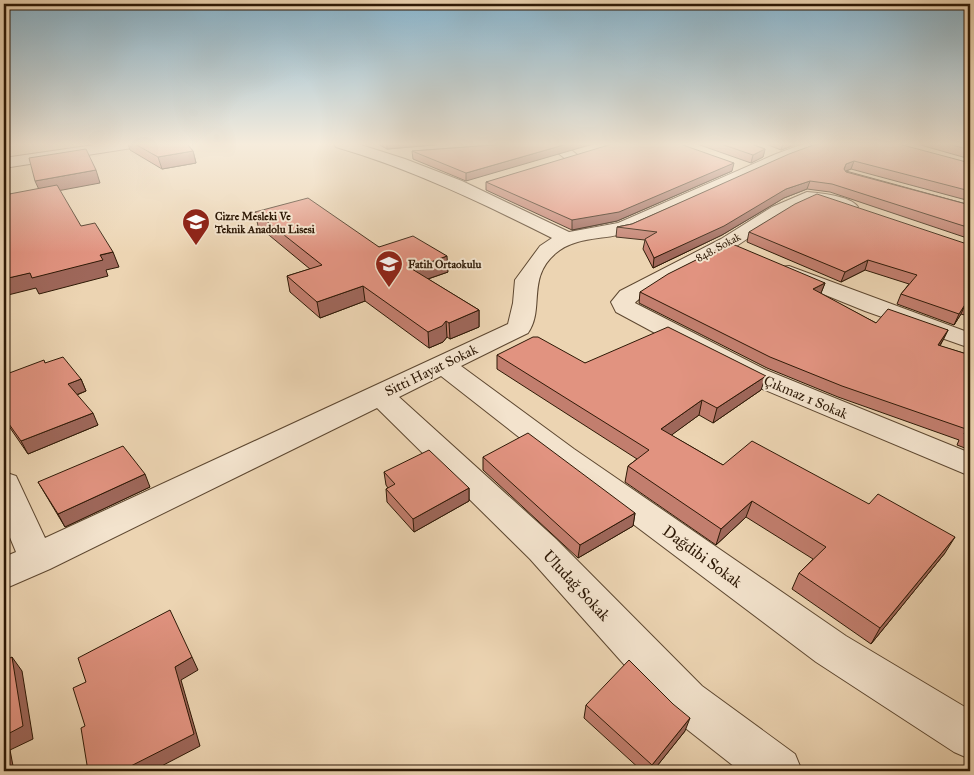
<svg xmlns="http://www.w3.org/2000/svg" width="974" height="775" viewBox="0 0 974 775" font-family="'IM FELL Great Primer',serif">
  <style>
    .lines { fill: none; stroke-linecap: round; stroke-linejoin: round }
    .minor-casing { stroke: #5e4831; stroke-width: 2 }
    .minor { fill: #f3e3cd; fill-rule: evenodd }
    .wall { fill: #c27e6e; stroke: #2e1906 }
    .shaded-wall { fill: #9e675a; stroke: #2e1906 }
    .building { fill: #e19380; stroke: #2e1906 }
    .labels { text-anchor: middle; stroke-width: 4; stroke-linejoin: round; paint-order: stroke }
    .far-poi-label { font-size: 11px; font-weight: bold; fill: #2e1906; stroke: #f3e3cd; text-anchor: start }
    .far-street-label { font-size: 11px; fill: #2e1906; stroke: #f3e3cd }
    .street-label { font-size: 14px; fill: #2e1906; stroke: #f3e3cd }
    .near-street-label { font-size: 16px; fill: #2e1906; stroke: #f3e3cd }
  </style>
  <rect width="100%" height="100%" fill="#ecd4b2"/>
  <filter id="stains"><feTurbulence type="fractalNoise" baseFrequency=".004" numOctaves="4"/><feColorMatrix values="0 0 0 0 .2 0 0 0 0 .09 0 0 0 0 .02 0 0 0 .5 -.17"/></filter>
  <radialGradient id="worn" r=".72"><stop offset=".6" stop-color="#630" stop-opacity="0"/><stop offset="1" stop-color="#630" stop-opacity=".3"/></radialGradient>
  <g class="lines">
    <g class="minor-casing">
      <path id="minor" d="M101,144H139L132,148L4,168V158Z
        M334,144H358L405,159L462,181L569,232L618,223L776,154L803,144H824L822,147C757,171 696,206 631,231C606,241 577,235 556,253C526,278 545,309 528,333L461,366L574,449L846,636L970,710V759L954,752L816,662L552,463L441,376L399,397L556,539L702,686L795,754L802,771H740L670,716L530,559L377,408L50,569L4,589V557L16,552L4,523V472L16,476L45,538L508,324L513,303L515,280L540,246L552,238C482,203 412,169 336,147Z
        M547,144H564L581,158L573,163L568,161Z
        M807,192C820,193 851,196 858,207L855,211C840,215 827,201 811,202C792,205 745,242 725,253C711,260 640,295 635,303L766,370L970,453V476L746,382L616,312L611,302L620,291L721,239L772,207Z
        M789,266L970,333V348L865,311L781,277L778,272L781,267Z"/>
    </g>
    <use href="#minor" class="minor"/>
  </g>
  <path class="wall" d="M128,144H187L193,151L196,163L162,169L130,150Z
    M378,144H444L387,149Z
    M507,144L466,181L413,159L412,151Z
    M697,144H751L765,149L763,157L751,163Z
    M766,144H797L781,150Z
    M816,144L970,163V201L851,169L846,171L970,205V239L830,192L807,189L784,198L722,235L653,268L643,249L645,240L616,237L617,227L632,224Z
    M917,144H970V159Z
    M732,171L617,221L572,230L486,190V182Z
    M255,212L379,247L448,272L428,279L479,310V327L450,339L447,337L443,342L429,348L365,301L320,318L290,292L287,276L310,269L258,226Z
    M749,232L970,245V313L968,316L961,314L954,325L897,304L901,294L909,284L865,270L841,282L747,242Z
    M825,283L821,293V294L876,323L948,330L940,346L970,355V450L957,445L959,440L838,397L767,368L639,303L640,292Z
    M497,355L585,363L761,390L713,423L699,415L671,435L723,465L945,553L871,644L792,589L799,573L813,559L746,517L716,545L625,482L628,466L637,459L497,369Z
    M45,363L81,379L86,391L77,395L98,425L28,454L6,422L4,423V375Z
    M483,457L635,513L633,526L578,558L483,470Z
    M384,472L469,488V501L414,532L387,502L386,489L388,488L386,485Z
    M38,482L150,487L65,527Z
    M586,705L685,731L653,771H642L584,718Z
    M970,761V771H965Z"/>
  <path class="shaded-wall" d="M387,144H444L387,149Z
    M567,144H593L466,181V173Z
    M783,144H797L781,150Z
    M765,149L763,157L751,163L753,155Z
    M193,151L196,163L162,169L158,157Z
    M854,161L851,169L843,172L841,177L846,164Z
    M734,163L732,171L617,221L572,230V220Z
    M96,170L100,183L41,194L35,181Z
    M810,181L807,189L784,198L722,235L653,268L654,258L786,189Z
    M113,252L119,267L106,270L108,276L39,294L36,288L4,296V279Z
    M447,256L448,272L413,284L412,269Z
    M868,260L865,270L841,282L845,272Z
    M825,283L821,293L809,300L813,289Z
    M363,286L365,301L320,318L317,302Z
    M966,303L961,314L954,325L959,314Z
    M479,310V327L450,339L449,323Z
    M446,321L447,337L443,342L429,348L428,332Z
    M948,330L943,340L933,356L938,345Z
    M766,376L761,390L713,423L717,408Z
    M81,379L86,391L73,396L68,384Z
    M702,400L699,415L658,445L661,429Z
    M93,413L98,425L28,454L21,441Z
    M145,474L150,487L65,527L58,514Z
    M469,488V501L414,532L413,519Z
    M752,501L746,517L716,545L721,529Z
    M635,513L633,526L578,558L580,545Z
    M955,537L945,553L871,644L880,628Z
    M12,657L22,671L33,739L10,750L14,771H5L4,764V736Z
    M192,657L198,670L181,680L200,746L152,771H121L175,667Z
    M690,718L685,731L653,771H650L652,765Z"/>
  <path class="building" d="M135,144H187L193,151L158,157Z
    M507,144H567L466,173L412,151Z
    M612,144H680L734,163L619,212L572,220L486,182Z
    M721,144H751L765,149L753,155Z
    M816,144H899L970,163V191L854,161L846,164L844,169L846,172L970,205V228L832,184L810,181L786,189L724,226L654,258L645,239L657,232L617,227L632,224L789,154Z
    M949,144H970V150Z
    M86,149L96,170L35,181L29,158Z
    M57,185L81,226L95,223L113,252L100,255L103,260L32,278L30,273L4,279V234H6L4,227V195Z
    M817,194L970,245V305L966,303L959,314L901,294L917,275L868,260L845,272L749,232L795,204Z
    M308,198L379,247L413,236L447,256L412,269L479,310L449,323L446,321L442,326L428,332L363,286L317,302L287,276L322,265L255,212Z
    M730,243L825,283L813,289L876,323L888,309L948,330L938,345L970,355V436L964,434L966,429L842,386L770,357L640,292L668,274Z
    M668,327L766,376L717,408L702,400L661,429L723,465L752,441L869,504L878,494L955,537L880,628L799,573L826,547L752,501L721,529L628,466L649,450L497,355L533,337H538L585,363Z
    M63,357L81,379L68,384L93,413L21,441L4,417V375L44,360L45,363Z
    M528,433L635,513L580,545L483,457Z
    M123,446L145,474L58,514L38,482Z
    M429,450L469,488L413,519L386,489L395,484L384,472Z
    M170,610L192,657L175,667L194,734L121,771H88L81,728L85,726L73,688L86,682L78,658Z
    M12,657L23,726L4,736V661Z
    M629,660L673,704L690,718L652,765L586,705Z"/>
  <linearGradient id="sky" x2="0" y2="1"><stop stop-color="#88b6d0"/><stop offset="0.57" stop-color="#f6ecdc"/><stop offset="1" stop-color="#f6ecdc" stop-opacity="0"/></linearGradient>
  <rect width="974" height="253" fill="url(#sky)"/>
  <defs>
    <g id="school-pin" transform="scale(1.4375)"><path d="M0 17L-7.5 6A9.5 9.5 0 1 1 7.5 6Z" fill="#8f2418" stroke="#f3e3cd"/><path d="M0-5L7-2L0 1L-7-2ZM-4 1L0 2.5L4 1V4Q0 6-4 4Z" fill="#fff"/></g>
  </defs>
  <g fill-rule="evenodd">
    <use href="#school-pin" x="196" y="222"/>
    <use href="#school-pin" x="389" y="264"/>
  </g>
  <g class="labels">
    <g class="far-poi-label">
      <text x="215" y="220">Cizre Mesleki Ve<tspan x="215" dy="13">Teknik Anadolu Lisesi</tspan></text>
      <text x="408" y="268">Fatih Ortaokulu</text>
    </g>
    <g class="far-street-label">
      <text transform="translate(718 247) rotate(-28)" y="4">848. Sokak</text>
    </g>
    <g class="street-label">
      <text transform="translate(431 370) rotate(-26)" y="5">Sitti Hayat Sokak</text>
      <text transform="translate(806 397) rotate(23)" y="5">Çıkmaz 1 Sokak</text>
    </g>
    <g class="near-street-label">
      <text transform="translate(703 556) rotate(36)" y="6">Dağdibi Sokak</text>
      <text transform="translate(577 585) rotate(47)" y="6">Uludağ Sokak</text>
    </g>
  </g>
  <rect width="974" height="775" fill="none" stroke="#ecd4b2" stroke-width="20"/>
  <rect x="5" y="5" width="964" height="765" fill="none" stroke="#2e1906" stroke-width="2.5"/>
  <rect x="10" y="10" width="954" height="755" fill="none" stroke="#2e1906"/>
  <rect width="100%" height="100%" filter="url(#stains)"/>
  <rect width="100%" height="100%" fill="url(#worn)"/>
</svg>
